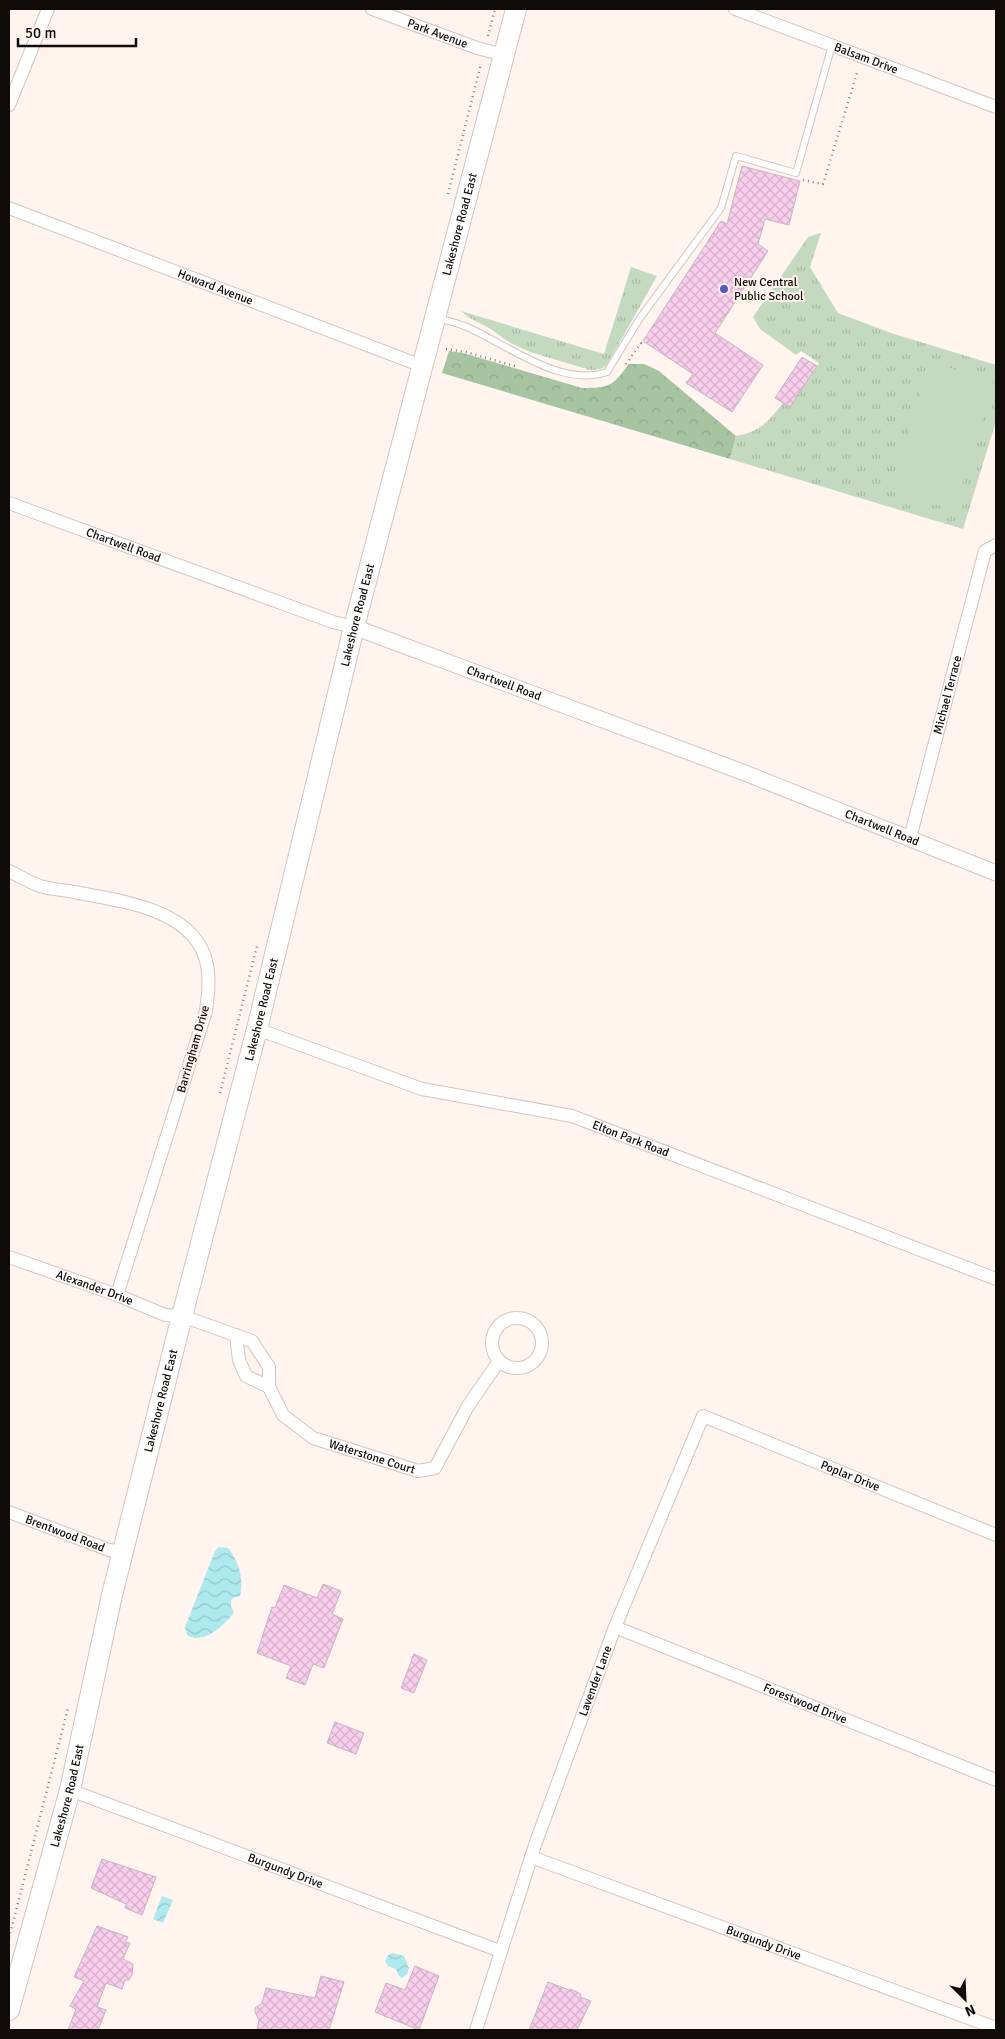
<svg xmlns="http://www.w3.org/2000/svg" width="1005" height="2039" viewBox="0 0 1005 2039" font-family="Signika,sans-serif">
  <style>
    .grass { fill: url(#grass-tufts) }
    .forest { fill: url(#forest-crowns) }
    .green { fill: #c3dabf }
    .water { fill: url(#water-waves) }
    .building { fill: url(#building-cross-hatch); stroke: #c6b6c1 }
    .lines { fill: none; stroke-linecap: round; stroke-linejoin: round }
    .service-casing { stroke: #d5c4bb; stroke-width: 8 }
    .minor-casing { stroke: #d5c4bb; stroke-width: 14 }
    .tertiary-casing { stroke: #d5c4bb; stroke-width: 17 }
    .primary-casing { stroke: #d5c4bb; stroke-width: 22 }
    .path { stroke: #8a827e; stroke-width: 2.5; stroke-dasharray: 1 4; stroke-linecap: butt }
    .service { stroke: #fff; stroke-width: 6 }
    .minor { stroke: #fff; stroke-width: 12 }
    .tertiary { stroke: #fff; stroke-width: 15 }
    .primary { stroke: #fff; stroke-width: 20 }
    .poi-dot { fill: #5156cc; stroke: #fff4ee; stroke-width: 2 }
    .labels { text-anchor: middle; stroke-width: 4; stroke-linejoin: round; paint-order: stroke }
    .street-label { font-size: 12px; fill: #100b08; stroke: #fff4ee }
    .poi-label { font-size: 12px; fill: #100b08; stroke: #fff4ee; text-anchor: start }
  </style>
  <defs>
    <pattern id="grass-tufts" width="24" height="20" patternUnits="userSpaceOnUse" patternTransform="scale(1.25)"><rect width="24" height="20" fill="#c3dabf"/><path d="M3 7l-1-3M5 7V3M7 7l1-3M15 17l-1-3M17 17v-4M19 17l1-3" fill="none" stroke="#a6baa3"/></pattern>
    <pattern id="forest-crowns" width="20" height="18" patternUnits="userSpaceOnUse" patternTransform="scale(1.25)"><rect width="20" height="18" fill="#a5c49f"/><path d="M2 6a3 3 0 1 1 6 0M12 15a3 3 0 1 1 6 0" fill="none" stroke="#8da787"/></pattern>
    <pattern id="water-waves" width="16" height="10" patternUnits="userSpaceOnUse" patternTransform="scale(1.25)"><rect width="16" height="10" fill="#adeaee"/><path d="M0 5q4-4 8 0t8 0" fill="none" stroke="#94c7cb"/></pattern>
    <pattern id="building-cross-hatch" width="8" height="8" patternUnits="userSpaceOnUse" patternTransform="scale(1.25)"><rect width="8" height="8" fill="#f9ceec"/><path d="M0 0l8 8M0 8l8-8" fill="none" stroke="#d4b0c9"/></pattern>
  </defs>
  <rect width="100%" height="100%" fill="#fff4ee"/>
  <path class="grass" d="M821,233L810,267L838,313L891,333L996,365V421L963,529L730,459L736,436C761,431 768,422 783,403L790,407L819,363L801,351L796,355L760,329L753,317L808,237Z
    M631,267L657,276L607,365L601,369L590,370L530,352L509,342L489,328L468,317L461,311L604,354Z"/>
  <path class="forest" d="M449,351L463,353L582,388C611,388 612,386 629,364H644L659,371L736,436L730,459L442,373Z"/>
  <path class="green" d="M930,362L994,381L954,510L891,491Z"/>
  <path class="water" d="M219,1547L228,1548C239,1562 244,1578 240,1596L235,1597L231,1600V1607L234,1612C226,1624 203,1646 187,1635L185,1627L215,1551Z
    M162,1896L173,1900L163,1923L153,1919Z
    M393,1953L404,1956L409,1968L407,1974L402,1978L399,1976L396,1969L388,1966L385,1961L388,1955Z"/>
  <path class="building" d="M742,166L800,181L789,225L765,219L758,244L768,251L715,333L763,365L732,412L686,383L693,374L643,341L721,221L727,224Z
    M802,357L817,366L790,407L775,398Z
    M323,1584L341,1591L332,1614L343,1619L324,1668L313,1664L305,1685L286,1678L291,1666L257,1653L272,1607L275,1608L284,1585L317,1598Z
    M414,1654L427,1660L414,1693L401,1688Z
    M335,1722L364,1733L356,1754L327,1743Z
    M102,1859L156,1877L142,1915L125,1908L126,1904L91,1888Z
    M97,1926L128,1937L125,1942L130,1943L123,1959L133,1964L132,1975L129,1980H125L122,1989L106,1983L97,2007L106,2010L98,2030H68L76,2009L70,2006L84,1981L74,1977Z
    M415,1966L439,1976L419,2030L375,2012L386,1983L405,1990Z
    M321,1976L344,1982L329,2030H257L259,2020L255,2012V2008L262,2003L266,1988L315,1998Z
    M548,1982L569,1990L570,1989L581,1994L580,1997L591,2001L577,2030H529Z"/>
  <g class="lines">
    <g class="service-casing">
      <path id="service" d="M438,318C448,321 458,323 467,327C508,345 561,388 607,372L640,318L721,208L736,156L796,173L832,45"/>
    </g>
    <g class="minor-casing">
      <g id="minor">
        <path id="s1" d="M372,9L477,48L504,55"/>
        <path id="s2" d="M735,9L996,107"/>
        <path d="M9,105L48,9"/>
        <path id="s3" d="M9,208L422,366"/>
        <path id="s4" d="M9,503L333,622L354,627"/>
        <path id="s5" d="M910,838L985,551L996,545"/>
        <path d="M9,871C19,876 29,882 40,886C50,889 63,890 74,892C119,901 196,908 207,965C210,980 208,995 206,1011L117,1295"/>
        <path id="s6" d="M257,1029L422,1089L572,1116L996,1279"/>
        <path id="s7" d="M9,1257L117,1295L165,1315L182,1316L252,1341L269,1367V1387L283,1415L313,1438L418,1471L435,1468L468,1406L499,1361"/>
        <circle cx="517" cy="1343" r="25"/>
        <path d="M236,1335L239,1360L246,1376L269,1387"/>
        <path id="s8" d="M9,1512L109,1550L123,1552"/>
        <path id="s9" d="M615,1627L996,1780"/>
        <path id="s10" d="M70,1790L500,1951"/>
        <path id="s11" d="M531,1857L996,2028"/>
        <path id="s12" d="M476,2030L536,1842L615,1627L703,1416L996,1535"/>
      </g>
    </g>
    <g class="tertiary-casing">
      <g id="tertiary">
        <path id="s13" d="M354,627L745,773L996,873"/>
      </g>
    </g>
    <g class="primary-casing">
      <g id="primary">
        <path id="s14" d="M9,2010L70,1790L112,1595L182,1316L257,1029L354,627L516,9"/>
      </g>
    </g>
    <path class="path" d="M488,36L495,9
      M803,180L823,184L858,70
      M448,194L481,64
      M446,349L466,352L518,367
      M626,364L641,343L638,341
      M220,1093L257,946
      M9,1938L68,1708"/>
    <use href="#service" class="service"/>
    <use href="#minor" class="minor"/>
    <use href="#tertiary" class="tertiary"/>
    <use href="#primary" class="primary"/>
  </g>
  <circle class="poi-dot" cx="724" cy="289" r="5"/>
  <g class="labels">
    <g class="street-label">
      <text dy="4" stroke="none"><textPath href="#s1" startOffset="70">Park Avenue</textPath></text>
      <text dy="4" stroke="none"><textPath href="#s2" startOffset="140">Balsam Drive</textPath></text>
      <text dy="4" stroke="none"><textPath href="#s14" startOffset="1842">Lakeshore Road East</textPath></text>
      <text dy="4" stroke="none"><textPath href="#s3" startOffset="221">Howard Avenue</textPath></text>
      <text dy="4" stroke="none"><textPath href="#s4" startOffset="122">Chartwell Road</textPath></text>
      <text dy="4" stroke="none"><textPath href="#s14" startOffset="1438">Lakeshore Road East</textPath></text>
      <text dy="4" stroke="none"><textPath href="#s13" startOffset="160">Chartwell Road</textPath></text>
      <text dy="4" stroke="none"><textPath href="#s5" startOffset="148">Michael Terrace</textPath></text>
      <text dy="4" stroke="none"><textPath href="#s13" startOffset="565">Chartwell Road</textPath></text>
      <text dy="4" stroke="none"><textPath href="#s14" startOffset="1032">Lakeshore Road East</textPath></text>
      <text transform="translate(193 1049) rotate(-74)" y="4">Barringham Drive</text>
      <text dy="4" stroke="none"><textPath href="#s6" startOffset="391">Elton Park Road</textPath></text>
      <text dy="4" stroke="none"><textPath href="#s7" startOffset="91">Alexander Drive</textPath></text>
      <text dy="4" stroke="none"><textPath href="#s14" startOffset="628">Lakeshore Road East</textPath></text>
      <text dy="4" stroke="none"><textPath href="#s7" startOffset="440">Waterstone Court</textPath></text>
      <text dy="4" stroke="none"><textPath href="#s12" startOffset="814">Poplar Drive</textPath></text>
      <text dy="4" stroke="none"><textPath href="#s8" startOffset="60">Brentwood Road</textPath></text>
      <text dy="4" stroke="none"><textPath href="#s12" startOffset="369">Lavender Lane</textPath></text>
      <text dy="4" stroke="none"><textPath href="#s9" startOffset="205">Forestwood Drive</textPath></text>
      <text dy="4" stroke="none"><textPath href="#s14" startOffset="222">Lakeshore Road East</textPath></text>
      <text dy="4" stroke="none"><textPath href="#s10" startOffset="230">Burgundy Drive</textPath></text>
      <text dy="4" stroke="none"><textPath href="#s11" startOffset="248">Burgundy Drive</textPath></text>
    </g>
    <g class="poi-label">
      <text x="734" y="286">New Central<tspan x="734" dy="14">Public School</tspan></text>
    </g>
  </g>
  <rect width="1005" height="2039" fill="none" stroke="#100b08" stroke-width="20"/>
  <g transform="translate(965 1999) rotate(156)" stroke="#fff4ee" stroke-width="4" paint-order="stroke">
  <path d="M0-4L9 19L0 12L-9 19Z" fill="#100b08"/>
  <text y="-8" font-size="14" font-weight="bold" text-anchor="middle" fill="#100b08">N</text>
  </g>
  <path d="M18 38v8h118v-8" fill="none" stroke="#100b08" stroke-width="2.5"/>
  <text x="25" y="38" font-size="15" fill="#100b08" stroke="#fff4ee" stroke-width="4" paint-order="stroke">50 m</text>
</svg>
